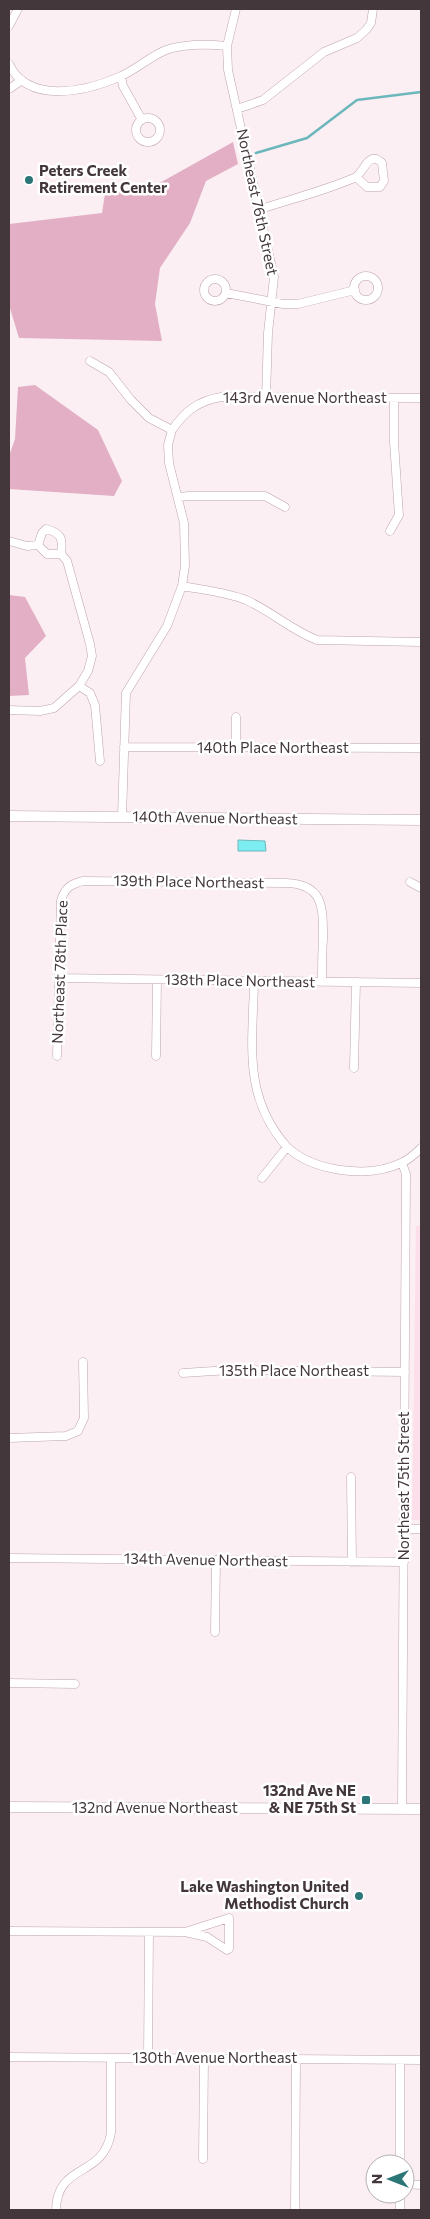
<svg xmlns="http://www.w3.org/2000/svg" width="430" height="2219" viewBox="0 0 430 2219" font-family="Commissioner,sans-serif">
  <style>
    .built { fill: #fddfeb }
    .green { fill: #e2afc4 }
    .water { fill: #7ceef1; stroke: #6bb7bb }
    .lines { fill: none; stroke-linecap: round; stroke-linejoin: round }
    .stream { stroke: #6bb7bb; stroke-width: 2.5 }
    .street-casing { stroke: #bfa3ae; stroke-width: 9 }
    .secondary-casing { stroke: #bfa3ae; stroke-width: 11 }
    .street { stroke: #fff; stroke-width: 8 }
    .secondary { stroke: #fff; stroke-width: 10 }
    .poi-dot { fill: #2c7678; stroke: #fff; stroke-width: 2 }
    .labels { text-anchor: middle; stroke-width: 5; stroke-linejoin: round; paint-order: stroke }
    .poi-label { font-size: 15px; font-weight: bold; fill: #43373c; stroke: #fff; text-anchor: end }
    .street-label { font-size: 15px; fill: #43373c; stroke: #fff }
  </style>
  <rect width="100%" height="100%" fill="#fbeff4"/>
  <path class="built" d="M421,1225V1520H412L416,1226Z"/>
  <path class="green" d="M233,142L238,164L206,181L190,223L160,268L155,304L162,341L19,338L9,305V224L102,213L106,187L147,190Z
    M35,385L98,430L122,481L114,496L9,489V456L15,439L18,387Z
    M9,595L25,597L46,636L25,658L29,695L9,696Z"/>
  <path class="water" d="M238,840L265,841L266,851H238Z"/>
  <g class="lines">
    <path class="stream" d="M256,153L307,138L357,100L421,92"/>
    <g class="street-casing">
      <path id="street" d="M236,9L227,46L228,70L274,277L268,333L266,397
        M9,26L18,9
        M9,64C28,105 87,91 119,77C136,70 149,57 166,50C184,44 208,44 227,46
        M121,76L123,86L142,120
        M9,89L22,80
        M237,109L263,100L324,52L357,38L366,30L371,23L373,9
        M136 130a12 12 0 1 1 24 0a12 12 0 1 1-24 0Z
        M261,209C291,199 324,191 354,178C364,174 368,149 382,163L384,181L380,187H367L356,177
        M354 288a12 12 0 1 1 24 0a12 12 0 1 1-24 0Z
        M204 290a11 11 0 1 1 22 0a11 11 0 1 1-22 0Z
        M226,293L283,304H298L355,290
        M90,361L109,372L131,400L149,418L172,430L168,445L169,463L184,523L185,566L182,586L167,626L126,693L122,817
        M172,430C185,411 198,401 221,397L421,398
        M179,497L189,496H265L285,507
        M390,531L399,515L394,442V398
        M9,541L27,546L38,545
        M182,586C203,590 226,592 246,600C271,611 291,630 317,640L421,642
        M79,686L90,693L95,705L100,761
        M9,710L40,711L54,708L79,686L88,671L92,656L90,644L67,561L61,554H47L38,545L42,533L46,529C62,533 63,539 61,554
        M236,717V748
        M124,747L421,748
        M410,882L421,888
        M58,978L421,983
        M254,981C253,1043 242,1096 287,1147L262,1178
        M57,1056L61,901C64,889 70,884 83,881L286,883C324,884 323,908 323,939C322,953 322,968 322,982
        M156,1056L157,980
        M354,1068L356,982
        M287,1147C314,1172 370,1179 403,1162C410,1159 416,1153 421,1148
        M183,1373L229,1370L405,1372
        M9,1438L66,1436L78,1431L84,1418L83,1362
        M351,1477L352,1562
        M404,1529H421
        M9,1558L404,1562
        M215,1632L216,1560
        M9,1683L75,1684
        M402,1809L406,1174L402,1163
        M9,1931L185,1932L207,1937L227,1950L229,1949V1918L185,1932
        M9,2057L421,2060
        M148,2058L149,1932
        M400,2060V2164
        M203,2159L204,2058
        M405,2184L421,2185
        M400,2194V2210
        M56,2210C57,2162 103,2179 111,2133V2058
        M295,2210L296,2059"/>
    </g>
    <g class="secondary-casing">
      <path id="secondary" d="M9,816L421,820
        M9,1807L421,1809"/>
    </g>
    <use href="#street" class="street"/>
    <use href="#secondary" class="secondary"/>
  </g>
  <g class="poi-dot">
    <circle cx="29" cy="180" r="5"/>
    <rect x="361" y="1795" width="10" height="10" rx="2.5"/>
    <circle cx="359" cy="1896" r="5"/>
  </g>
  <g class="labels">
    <g class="poi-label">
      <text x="39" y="176" text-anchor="start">Peters Creek<tspan x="39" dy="17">Retirement Center</tspan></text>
      <text x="356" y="1796">132nd Ave NE<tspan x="356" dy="17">&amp; NE 75th St</tspan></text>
      <text x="349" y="1892">Lake Washington United<tspan x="349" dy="17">Methodist Church</tspan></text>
    </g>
    <g class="street-label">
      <text transform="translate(257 202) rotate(78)" y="5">Northeast 76th Street</text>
      <text x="305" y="403">143rd Avenue Northeast</text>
      <text x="273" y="753">140th Place Northeast</text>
      <text transform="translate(215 818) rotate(1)" y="5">140th Avenue Northeast</text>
      <text transform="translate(189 882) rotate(1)" y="5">139th Place Northeast</text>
      <text transform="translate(60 972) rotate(-88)" y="5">Northeast 78th Place</text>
      <text transform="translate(240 981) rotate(1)" y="5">138th Place Northeast</text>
      <text x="294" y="1376">135th Place Northeast</text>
      <text transform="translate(404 1486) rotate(-90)" y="5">Northeast 75th Street</text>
      <text transform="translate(206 1560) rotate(1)" y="5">134th Avenue Northeast</text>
      <text x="155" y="1813">132nd Avenue Northeast</text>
      <text x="215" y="2063">130th Avenue Northeast</text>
    </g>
  </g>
  <rect width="430" height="2219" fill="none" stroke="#43373c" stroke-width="20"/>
  <g transform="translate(390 2179) rotate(270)"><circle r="24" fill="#ffffff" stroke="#b4afb1"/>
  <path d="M0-4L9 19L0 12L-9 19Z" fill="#2c7678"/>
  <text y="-8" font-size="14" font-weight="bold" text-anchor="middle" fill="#43373c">N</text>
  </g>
</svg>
